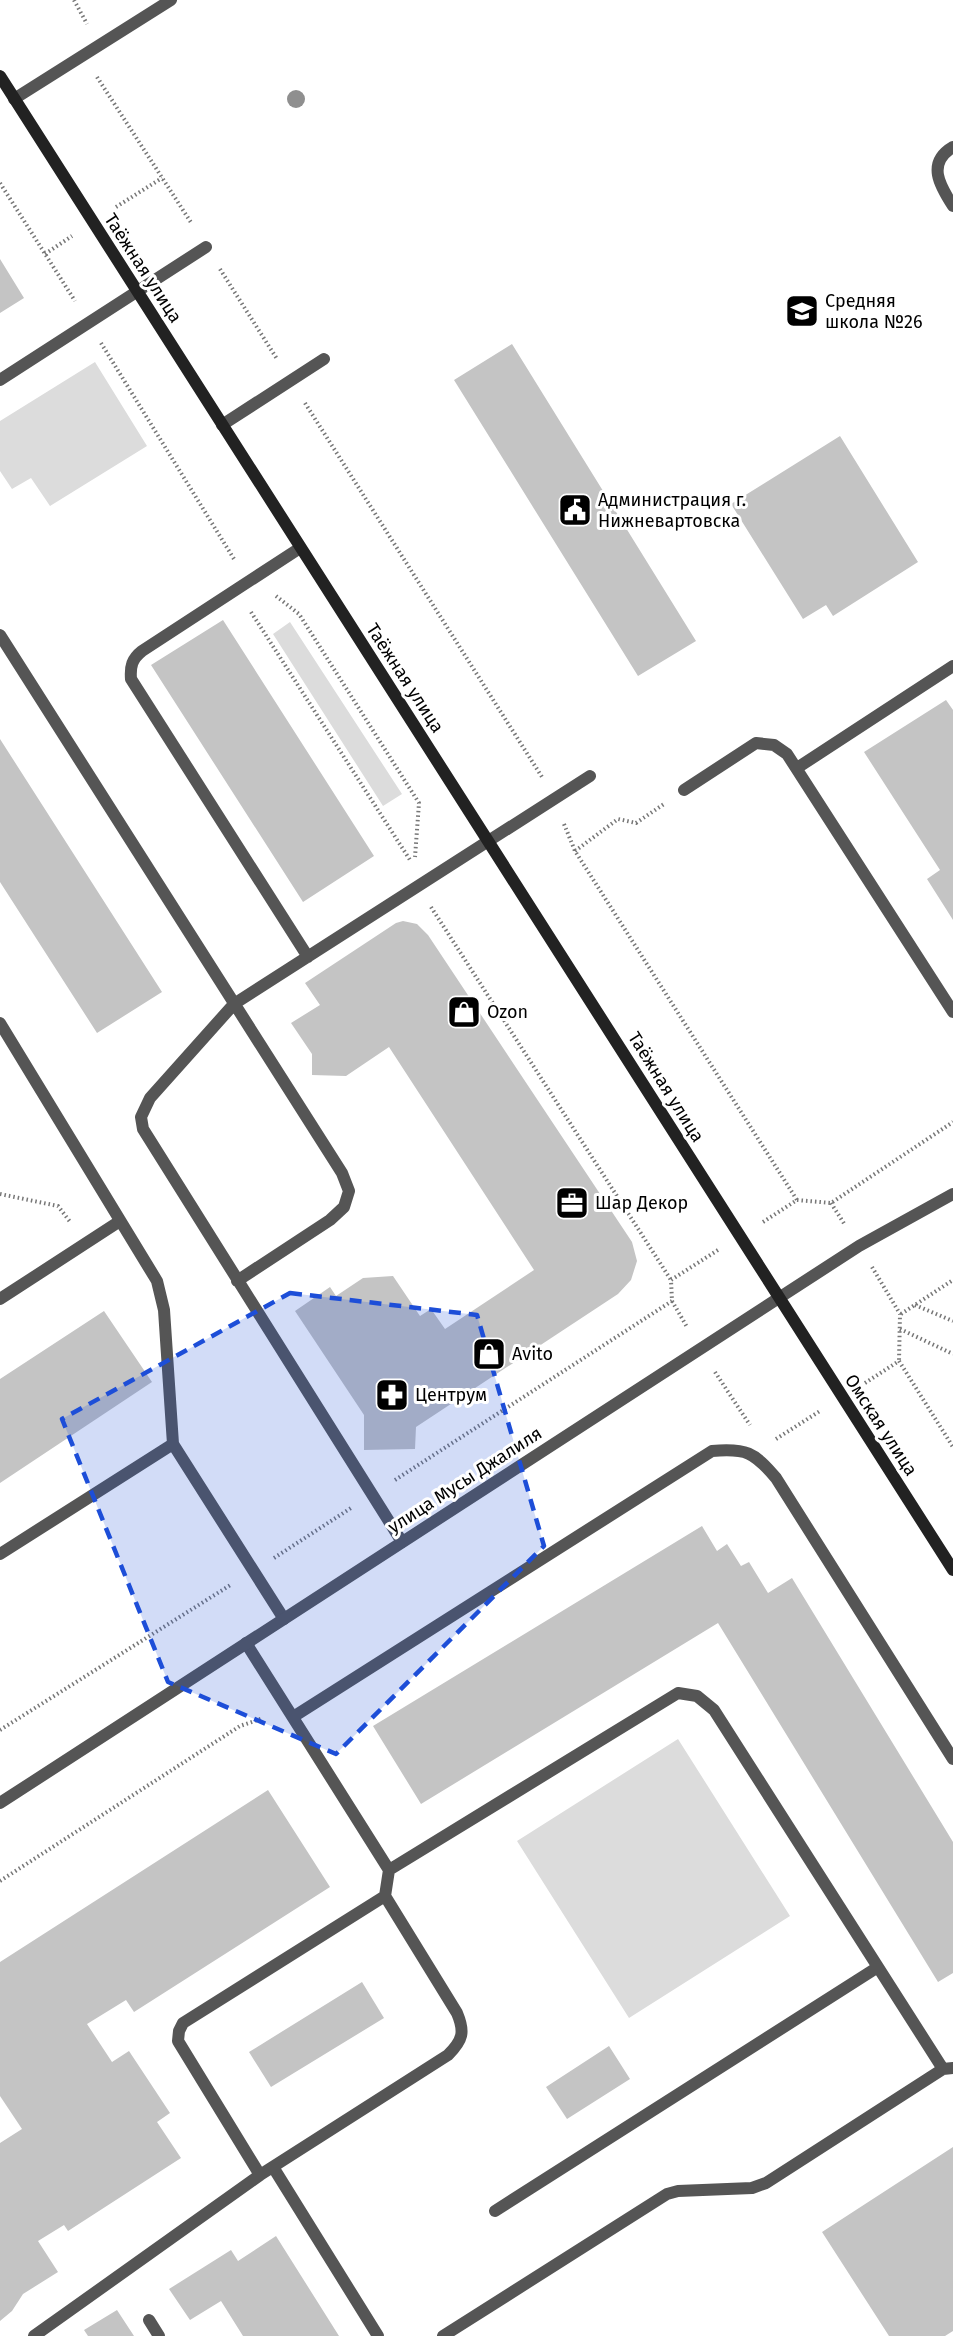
<svg xmlns="http://www.w3.org/2000/svg" width="953" height="2336" viewBox="0 0 953 2336" font-family="'Fira Sans',sans-serif">
  <style>
    .green { fill: #dcdcdc }
    .building { fill: #c4c4c4 }
    .lines { fill: none; stroke-linecap: round; stroke-linejoin: round }
    .path { stroke: #777; stroke-width: 4; stroke-dasharray: 1.5 3; stroke-linecap: butt }
    .service { stroke: #555; stroke-width: 12 }
    .tertiary { stroke: #555; stroke-width: 12 }
    .secondary { stroke: #222; stroke-width: 12 }
    .tree { fill: #8f8f8f }
    .marked { fill: #1d4ed8; fill-opacity: 0.2; stroke: #1d4ed8; stroke-width: 4.5; stroke-dasharray: 12 8; stroke-linejoin: round }
    .labels { text-anchor: middle; stroke-width: 6; stroke-linejoin: round; paint-order: stroke }
    .street-label { font-size: 18px; fill: #000; stroke: #fff }
    .poi-label { font-size: 18px; fill: #000; stroke: #fff; text-anchor: start }
  </style>
  <rect width="100%" height="100%" fill="#fff"/>
  <path class="green" d="M95,362L147,446L50,506L31,478L12,489L0,471V421Z
    M290,622L402,794L383,806L273,634Z
    M678,1739L790,1916L629,2018L517,1841Z"/>
  <path class="building" d="M0,259L24,298L0,313Z
    M512,344L696,641L638,676L454,380Z
    M840,436L918,562L833,616L826,605L803,619L731,504Z
    M223,620L374,856L303,902L151,665Z
    M946,700L953,710V920L927,879L940,870L864,752Z
    M0,739L162,992L97,1033L0,882Z
    M403,921L417,924L428,935L632,1242L637,1261L631,1280L618,1294L416,1427L415,1449L364,1450V1415L295,1311L330,1287L336,1296L363,1278L393,1276L420,1316L431,1309L445,1329L534,1270L389,1047L346,1076L312,1075V1054L291,1023L320,1005L305,983L396,923Z
    M104,1311L152,1382L0,1483V1379Z
    M702,1526L717,1551L727,1544L741,1566L749,1562L768,1593L792,1578L953,1842V1973L938,1982L718,1623L421,1804L373,1726Z
    M268,1790L330,1887L134,2012L126,2000L87,2024L112,2062L129,2051L170,2113L157,2122L181,2158L68,2231L64,2225L38,2241L58,2272L23,2294L12,2311L0,2321V2143L22,2129L0,2096V1962Z
    M362,1982L384,2018L271,2087L249,2052Z
    M609,2046L630,2079L567,2119L546,2087Z
    M953,2147V2331L945,2336H889L822,2232Z
    M276,2236L339,2336H243L221,2301L190,2320L169,2289L231,2250L238,2261Z
    M117,2310L134,2336H88L84,2330Z"/>
  <g class="lines">
    <path class="path" d="M74,0L87,24
      M97,77L192,224
      M0,183L75,301
      M116,207L162,178
      M45,254L72,236
      M220,269L277,359
      M101,343L234,559
      M305,403L542,777
      M276,596L299,614L419,803L415,857
      M251,612L410,860
      M564,824L575,851L797,1200
      M575,851L618,819L636,823L664,804
      M431,907L671,1280
      M0,1194L58,1206L71,1223
      M831,1203L845,1225
      M763,1222L797,1200L831,1203L953,1122
      M872,1267L900,1314L899,1361
      M672,1301L687,1327
      M915,1305L953,1321
      M901,1314L953,1280
      M900,1329L953,1354
      M715,1372L750,1425
      M865,1383L899,1361L953,1447
      M776,1439L820,1411
      M395,1480L672,1301L671,1280L718,1250
      M274,1558L351,1508
      M0,1730L232,1584
      M0,1881L240,1726L263,1718"/>
    <path class="service" d="M14,99L171,0
      M953,147C926,163 940,186 953,206
      M0,380L206,247
      M222,425L324,359
      M300,548L142,651C132,659 130,666 131,679L308,957
      M0,635L342,1173L349,1191L344,1207L330,1220L237,1281
      M797,768L953,666
      M684,790L756,743L774,745L787,754L953,1012
      M0,1023L157,1281L164,1310L173,1444L284,1619
      M0,1299L120,1221
      M402,1542L143,1129L141,1117L150,1098L234,1004L590,776
      M0,1554L173,1444
      M246,1643L389,1870L678,1693L697,1696L714,1710L943,2069L953,2068
      M293,1717L712,1451C746,1448 754,1452 776,1478L953,1759
      M273,2167L378,2336
      M260,2175L448,2055C463,2040 465,2032 457,2013L385,1896
      M495,2211L878,1967
      M149,2320L159,2336
      M34,2336L260,2175L178,2041L179,2031L183,2023L385,1896L389,1870
      M443,2336L667,2194L678,2191L752,2188L766,2183L943,2069"/>
    <path class="tertiary" d="M0,1803L859,1246L953,1194"/>
    <path class="secondary" d="M0,76L953,1570"/>
  </g>
  <circle class="tree" cx="296" cy="99" r="9"/>
  <path class="marked" d="M290,1293L477,1315L544,1546L336,1754L168,1682L62,1419Z"/>
  <defs>
    <g id="school-square" transform="scale(1.725)"><rect x="-9" y="-9" width="18" height="18" rx="4" fill="#000" stroke="#fff"/><path d="M0-5L7-2L0 1L-7-2ZM-4 1L0 2.5L4 1V4Q0 6-4 4Z" fill="#fff"/></g>
    <g id="civic-square" transform="scale(1.725)"><rect x="-9" y="-9" width="18" height="18" rx="4" fill="#000" stroke="#fff"/><path d="M-.6-6.5H3V-4.5H.6V-3L4-1V1h2V6H-6V1h2V-1L-.6-3ZM-1.2 2.5V6h2.4V2.5Z" fill="#fff"/></g>
    <g id="shop-square" transform="scale(1.725)"><rect x="-9" y="-9" width="18" height="18" rx="4" fill="#000" stroke="#fff"/><path d="M-5-2.5h2.3a2.7 3.5 0 0 1 5.4 0H5L5.5 6h-11ZM-1.5-2.5h3a1.5 2.3 0 0 0-3 0Z" fill="#fff"/></g>
    <g id="office-square" transform="scale(1.725)"><rect x="-9" y="-9" width="18" height="18" rx="4" fill="#000" stroke="#fff"/><path d="M-6-3h4V-5.5h4V-3h4V5H-6ZM-1-4.5V-3h2v-1.5ZM-6 0V1H6V0Z" fill="#fff"/></g>
    <g id="pharmacy-square" transform="scale(1.725)"><rect x="-9" y="-9" width="18" height="18" rx="4" fill="#000" stroke="#fff"/><path d="M-2-6h4v4h4v4h-4v4h-4v-4h-4v-4h4Z" fill="#fff"/></g>
  </defs>
  <g fill-rule="evenodd">
    <use href="#school-square" x="802" y="311"/>
    <use href="#civic-square" x="575" y="510"/>
    <use href="#shop-square" x="464" y="1012"/>
    <use href="#office-square" x="572" y="1203"/>
    <use href="#shop-square" x="489" y="1354"/>
    <use href="#pharmacy-square" x="392" y="1395"/>
  </g>
  <g class="labels">
    <g class="street-label">
      <text transform="translate(143 268) rotate(57)" y="6">Таёжная улица</text>
      <text transform="translate(405 678) rotate(57)" y="6">Таёжная улица</text>
      <text transform="translate(666 1087) rotate(58)" y="6">Таёжная улица</text>
      <text transform="translate(881 1425) rotate(57)" y="6">Омская улица</text>
      <text transform="translate(465 1480) rotate(-33)" y="6">улица Мусы Джалиля</text>
    </g>
    <g class="poi-label">
      <text x="825" y="307">Средняя<tspan x="825" dy="21">школа №26</tspan></text>
      <text x="598" y="506">Администрация г.<tspan x="598" dy="21">Нижневартовска</tspan></text>
      <text x="487" y="1018">Ozon</text>
      <text x="595" y="1209">Шар Декор</text>
      <text x="512" y="1360">Avito</text>
      <text x="415" y="1401">Центрум</text>
    </g>
  </g>
</svg>
